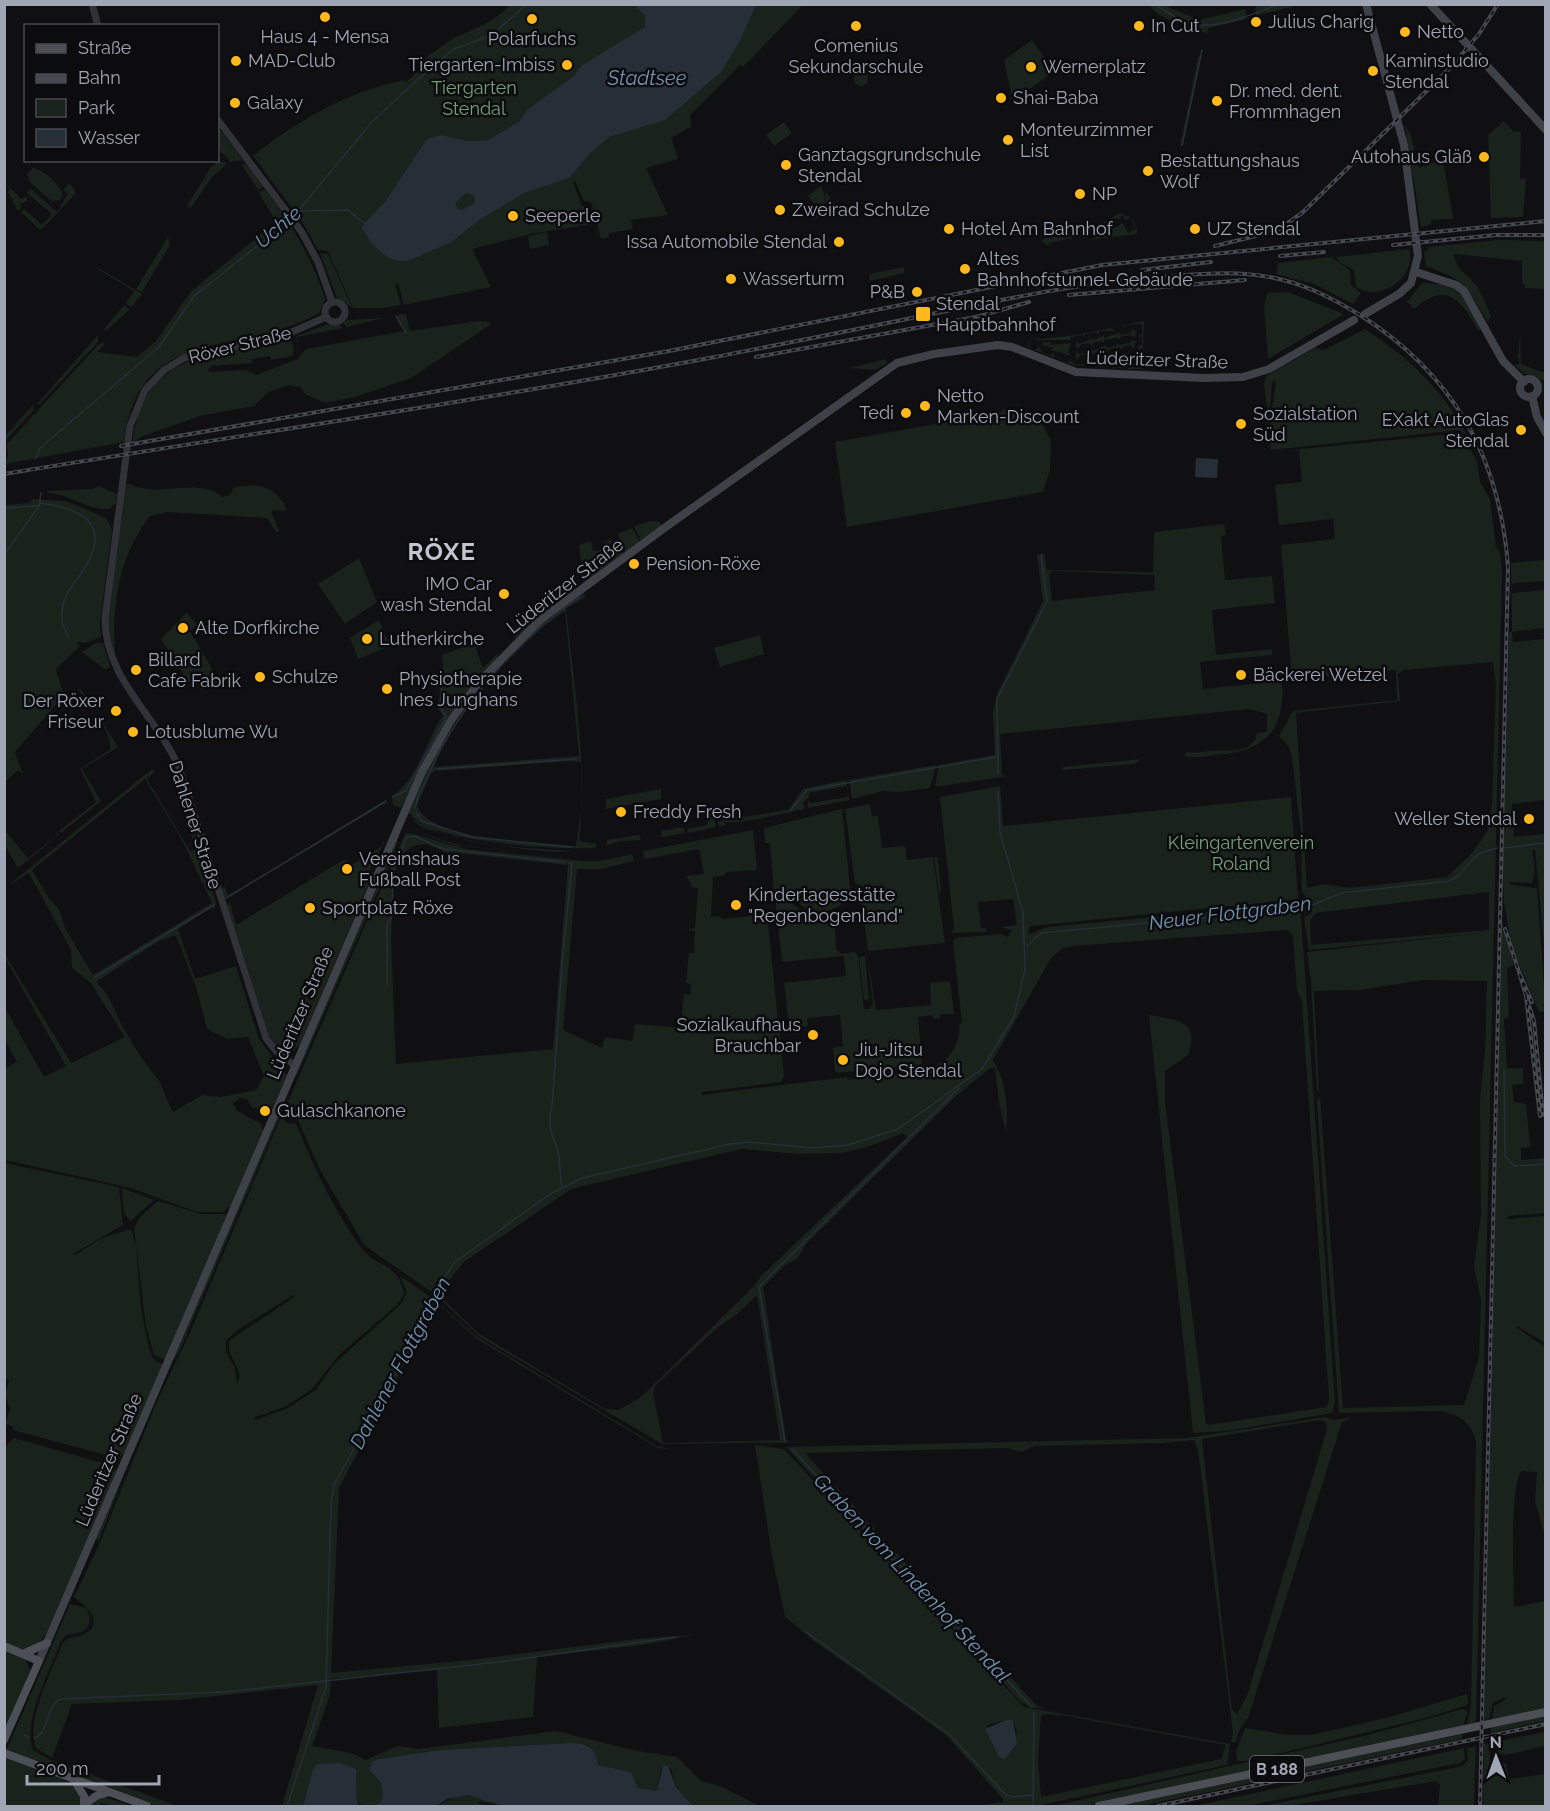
<svg xmlns="http://www.w3.org/2000/svg" width="1550" height="1811" viewBox="0 0 1550 1811" font-family="Raleway,sans-serif">
  <style>
    .green { fill: #1a221c; fill-rule: evenodd }
    .water { fill: #262f37; fill-rule: evenodd }
    .lines { fill: none; stroke-linecap: round; stroke-linejoin: round }
    .stream { stroke: #262f37; stroke-width: 1.5 }
    .tertiary { stroke: #313237; stroke-width: 7 }
    .secondary { stroke: #3f4148; stroke-width: 8 }
    .primary { stroke: #4d4f57; stroke-width: 8 }
    .rail-casing { stroke: #46484f; stroke-width: 4 }
    .rail { stroke: #0c0b0d; stroke-width: 1.5; stroke-dasharray: 4.5; stroke-linecap: butt }
    .poi-dot { fill: #ffb91c; stroke: #0c0b0d; stroke-width: 2 }
    .labels { text-anchor: middle; stroke-width: 5; stroke-linejoin: round; paint-order: stroke }
    .shield { fill: #0c0b0d; stroke: #747882; stroke-width: 1.5 }
    .shield-label { font-size: 16px; font-weight: bold; fill: #a0a6b4 }
    .poi-label { font-size: 18px; fill: #a0a6b4; stroke: #0c0b0d; text-anchor: start }
    .park-label { font-size: 18px; fill: #75a179; stroke: #0c0b0d }
    .street-label { font-size: 18px; fill: #a0a6b4; stroke: #0c0b0d }
    .water-label { font-size: 20px; font-style: italic; fill: #7393b3; stroke: #0c0b0d }
    .district-label { font-size: 24px; font-weight: bold; letter-spacing: 1.5px; fill: #c2c5d0; stroke: #0c0b0d }
  </style>
  <rect width="100%" height="100%" fill="#101012"/>
  <path class="green" d="M1263,4H1299V5L1255,16L1256,6Z
    M510,5H803L743,67L740,65L690,115L691,127L671,138L678,159L646,168L668,215L631,220L633,229L609,233V237L601,239L591,202L584,201L575,181L573,182L582,206H588L593,224L531,234L472,249L491,287L404,305L398,283L395,285L401,305L383,308H353L328,251L318,250L303,223L253,156C298,120 347,92 404,80L406,82L424,66L420,62C432,54 444,43 456,37C479,27 492,23 510,5Z
    M1151,6L1163,5L1199,20L1245,9L1247,19L1208,28L1207,33C1195,31 1153,16 1151,6Z
    M1032,40L1054,71L1019,97L1011,94L1004,60Z
    M1203,49L1183,145L1180,147L1198,58Z
    M854 79a7 7 0 1 1 14 0a7 7 0 1 1-14 0Z
    M1504,121L1514,132H1521L1520,179L1526,178L1523,217L1491,218L1488,135Z
    M784,122L792,133L774,146L766,135Z
    M1405,125L1410,133L1419,168L1443,159L1453,219L1431,220V224L1421,227Z
    M218,127L243,160L228,162L230,161L218,149Z
    M218,162H225L226,165L212,177L191,208L187,206L211,167Z
    M245,163L264,186L258,190L242,165Z
    M33,168C43,169 59,184 63,194L60,200L51,201L30,182L27,174Z
    M4,181L21,199L27,196V201L20,204L21,208L18,211L8,192L10,189Z
    M70,183L76,193L42,229H39L21,212L24,209L42,225L52,214L27,193L31,189L57,212L68,194L63,190Z
    M821,186C828,198 825,215 812,220L810,217L819,211L808,196Z
    M265,189C291,224 312,257 325,299L319,313C242,358 138,322 124,442L5,464L8,456L7,444L96,347L102,342L105,344L97,352L137,357L156,341L191,291L276,222L259,193Z
    M825,191L839,210V215L826,214Z
    M1120,213L1129,217L1135,224L1134,226L1132,227L1134,224L1129,218L1126,220L1122,215L1120,219L1117,218L1085,234L1087,237L1083,239L1082,236L1049,243L1048,246L1042,242L1043,239L1093,229Z
    M1122,222L1128,233L1137,228V234L1089,240L1119,226Z
    M547,232L549,245L530,249L528,236Z
    M168,237L170,245L142,292L136,289Z
    M1498,240L1545,241V289L1525,288V285L1522,284V261L1454,254C1457,272 1466,272 1476,285C1482,294 1487,306 1491,316L1488,322L1467,288L1453,277L1426,266L1424,251L1428,250V247Z
    M1409,249C1418,276 1380,304 1356,287L1354,270L1339,262L1336,257Z
    M320,253L328,254L352,307L337,298Z
    M1331,257L1350,270L1351,285L1361,293L1353,304L1314,284L1276,274L1278,263Z
    M904,267V273L869,281L870,274Z
    M96,268L100,269L142,294L131,307L126,303L134,291Z
    M1422,283C1462,282 1465,297 1481,329L1478,330C1461,300 1447,280 1414,309L1407,302Z
    M1288,292L1344,314L1268,359L1264,306L1267,293Z
    M124,305L129,309L128,311L106,331L104,329Z
    M403,314L406,315L410,331L478,321L490,322V325L411,378L355,397L325,403L305,394L301,387L289,385L267,393L254,406L200,416L143,436L132,443C135,428 137,412 145,398C174,350 242,348 291,338L294,351L292,356L271,360L270,356L252,359V363L211,366L208,370L209,372L246,370L256,375L298,359L306,349L404,331L395,316Z
    M383,318L347,327L343,323L348,320Z
    M1144,321L1142,369H1128L1130,364L1134,367L1140,366L1138,361L1141,358L1142,348L1138,350V347L1142,344V336L1139,338V336L1142,333V324L1126,325V328L1123,326L1112,328L1114,331H1099V334L1095,332L1085,334V337L1082,335L1071,337L1070,340H1031L1028,346L1031,349L1027,347L1030,340L1077,335Z
    M326,325H339L343,328L297,337L298,350L296,336Z
    M1133,329L1137,332L1135,337L1130,335L1120,337L1121,340L1117,338L1104,340V343L1101,341L1093,343V346L1089,343L1079,345L1080,348L1075,347L1077,341L1079,344L1093,338L1092,341L1104,335V338L1121,332L1120,335L1130,333Z
    M1365,329C1407,356 1443,390 1467,435L1459,430L1271,450C1267,429 1274,403 1276,380L1272,382L1269,423L1264,384L1266,376L1315,348L1324,350Z
    M1520,334L1521,364L1545,373V381L1524,373L1514,365L1520,364L1518,357Z
    M98,335V342L40,404L36,405Z
    M1132,340L1136,341L1134,348H1131L1132,345L1124,346L1121,350L1120,347L1110,349L1106,353L1107,350L1096,352L1093,356V353L1080,355L1078,359L1075,357L1077,351L1079,354L1089,352L1091,348L1092,351L1106,345V348L1116,346L1118,343L1119,345L1130,343Z
    M1043,342H1051L1050,345L1071,343L1068,353L1070,355H1064L1067,354L1051,350L1054,348L1042,345Z
    M1040,347L1042,352L1052,356V353L1054,354L1055,358L1069,364V360L1075,364L1088,365L1090,363L1092,365L1105,366L1104,363L1121,367L1122,364L1124,368L1073,365L1035,350Z
    M886,359L887,363L875,370L850,368Z
    M33,405L34,410L5,441V436Z
    M1003,409L1038,416L1051,441L1050,470L1043,492L847,527L835,442L1003,412Z
    M1462,433L1477,462L1480,482L1490,499L1496,548L1500,552L1502,573L1476,1722L1467,1724L1471,1708L1476,1441C1470,1421 1459,1414 1439,1411L1339,1413L1317,1102L1320,1096L1343,1408L1464,1405L1479,1357L1481,1301L1474,1267L1481,1214L1480,1100L1485,1051L1487,981L1423,980L1359,990L1314,991L1319,1091H1317L1311,982L1307,952L1491,932L1309,950L1304,918L1312,913H1305L1303,900L1306,896L1302,892L1301,834L1292,757L1289,747L1279,736L1293,711L1397,700L1396,670L1292,680L1281,545L1335,539L1333,519L1279,525L1275,485L1302,482L1299,450L1272,452ZM1493,662L1496,686L1492,805L1487,832L1472,853L1447,877L1349,888L1324,884L1307,888L1296,713L1400,701L1398,674L1403,670ZM1489,892V930L1311,945L1310,921L1315,913Z
    M130,484C158,499 198,476 222,497L230,495L233,488C256,482 276,486 286,508L284,511L274,510L271,512L279,530L277,533L267,518L168,512L150,516C118,557 112,606 115,657L107,620L126,485Z
    M99,486L117,494L116,503L109,509C88,511 69,493 47,493V491L92,489Z
    M32,499L66,501L106,518L112,530L100,621L101,637L85,643L77,642L80,646L56,669L64,695L15,752L23,774L18,770L5,782V505L30,503Z
    M650,521L660,522L661,525L641,541L634,526Z
    M1224,524L1226,535L1221,536L1225,580L1272,576L1275,603L1212,610L1216,655L1272,649V655L1200,662L1203,689L1282,681C1286,731 1264,752 1216,755C1206,756 1193,759 1184,756L1187,752C1195,754 1203,751 1211,751C1227,749 1254,755 1257,733L1267,732V714L1250,709L1000,734L1002,775L1008,776L935,787L939,765L995,755L993,712L997,694L1043,601L1037,555L1044,553L1047,570L1153,572L1154,532ZM1054,571L1154,575L1155,590L1052,601L1049,574Z
    M632,528L640,542L626,552L617,543L621,541L617,534Z
    M610,539L618,552L622,550L624,554L584,583L579,545L591,541L593,551L605,550L601,545Z
    M359,558L377,602L345,624L318,584Z
    M1545,560V581L1514,583L1511,586L1512,593L1545,590V628L1512,632L1513,642L1545,639V800L1512,804L1514,837L1545,834V955L1535,849L1532,850L1535,871L1532,883L1510,882L1511,885L1537,888L1545,1002L1543,1005L1545,1011L1539,1012L1511,945L1504,902L1503,869L1509,633L1512,631L1511,563Z
    M582,582L516,638H514L511,629L522,625L524,628Z
    M582,593L586,597L566,608C574,686 588,763 579,841L596,844V848C561,850 438,843 414,818C412,816 411,814 409,812L410,807C453,713 499,655 582,593ZM565,611L579,756L434,767C450,718 522,639 565,611ZM569,761L581,762L582,805L576,846C541,844 430,841 417,806L431,773L435,771Z
    M187,613L197,625L190,631L219,681L202,691L195,679L188,682L161,639Z
    M379,620L390,646L358,659L350,638Z
    M760,635L764,654L720,667L714,648Z
    M96,643H103L110,666L106,670L82,652Z
    M474,643L483,668L497,654L498,657L442,730L401,808L393,805L392,796C417,780 426,741 443,715L438,709L443,665L442,655Z
    M81,689L118,747L82,769L101,801L61,833L59,831L96,802L80,769L110,750C113,736 89,697 77,690Z
    M1141,759L1134,764L1063,770L1062,767Z
    M936,765L930,788L899,792L883,791L852,799L849,780Z
    M152,769L155,771L147,779L190,851L196,849L186,820L191,822L216,903L214,909L213,907L178,929L195,979L236,966L259,1039L287,1075L271,1110L252,1108L247,1099L240,1098L233,1103L236,1110L261,1124L263,1130L231,1206L223,1212H197L131,1188L5,1160V1068L17,1062L5,1040V1008L44,1077L66,1066L5,958L4,953L71,1063L125,1037L90,982L72,968L71,950L29,873L5,888ZM145,779L181,838L212,903L93,975L65,928L59,909L48,897L32,870ZM176,935L197,990L207,1029L227,1039L248,1037L264,1076L256,1090L221,1097L202,1095L173,1112C167,1102 162,1084 157,1078C144,1062 132,1044 122,1025C113,1009 110,994 96,982L159,941Z
    M846,780L848,791L846,786L809,793V797L803,802L804,809C789,812 732,827 723,821L726,825L718,826V821L788,810L803,789Z
    M1000,786L1003,826L1291,797L1298,899L1031,926L1028,930L1030,934L1048,927L1300,903L1335,1402L1332,1413L1227,1431L1193,1433L1149,1015C1175,1020 1201,1019 1188,1055L1165,1071V1102L1206,1423L1208,1425L1327,1407L1329,1398L1302,1002L1297,990L1293,936L1287,930L1073,946L1063,948L1051,958L993,1060C1007,1084 1008,1105 1006,1132L999,1103L995,1068L989,1069L956,1096L807,1243L797,1259L785,1265L763,1287L786,1439L789,1443L832,1442L662,1444L480,1337L436,1295L364,1245L319,1168L295,1113L286,1106L405,834L410,833L465,849L583,861H601L632,854L634,861L601,869H577L563,1030L602,1048L605,1037L632,1041L635,1024L711,1030L706,1034L779,1026L784,1076L781,1082L702,1092V1095L847,1077L848,1080L864,1078V1076L874,1075L875,1077L885,1074V1076L904,1074V1072H922V1070C946,1066 961,1048 959,1024L962,1023L953,942L955,938L1000,934L1008,937L1012,930L1000,927L1017,925L1013,899L978,902L981,928H986V932L950,933L954,929L940,797ZM426,844L445,852L568,865L553,1049L396,1064L391,940L394,878C397,860 406,844 426,844ZM903,1133L907,1137L762,1275L754,1286L641,1397L619,1410L605,1409L478,1333L442,1298V1289L464,1262L571,1189L741,1149L798,1154L843,1153L870,1146ZM757,1295L780,1440L663,1443L653,1393L655,1386L717,1328L737,1314Z
    M661,789V799L606,809V799Z
    M847,793L850,800L808,808V801L811,803L847,797Z
    M386,800V803L225,899L221,888L225,887L228,896Z
    M870,804L872,816H878L882,848L905,846L907,860L933,857L945,943L868,951L860,889L863,887L855,883L845,809Z
    M842,809L851,896L838,907L814,915L792,898L774,891L770,843H765L764,828Z
    M717,812L714,818L716,827L688,833L687,829L708,825L707,813Z
    M413,819C457,848 521,847 572,851C551,856 419,837 413,819Z
    M683,827L685,833L662,837L661,831Z
    M407,829L462,846L567,857L457,846Z
    M753,830L757,870L727,872L723,876L713,877L711,917L720,916L722,919L762,915L759,923H768L778,1020L773,1024L718,1028L688,1026V1023H681L684,994L690,995L691,984L686,983L689,953H694L695,931L685,930L695,928L698,888L690,887L692,885L686,876L704,874L699,849L644,859L643,851Z
    M5,831L28,858L57,836L56,831L59,835L18,868L5,846Z
    M399,834L393,857L296,1077L294,1075Z
    M639,835L641,840L620,841L606,846L607,840Z
    M383,840L384,843L370,870L373,873L300,1045L290,1053L282,1052L269,1035L227,905L230,903L236,925L345,859L350,866L381,847Z
    M934,857H938L941,890L939,894Z
    M779,894L799,909L797,911C808,920 816,925 829,918V915L835,918L836,949L841,954L855,952L858,956L864,1009H869L873,1004L867,953L876,1010L931,1005L930,983L950,981L954,1014H940V1018L933,1019V1015L918,1017L922,1064L838,1073L835,1071L833,1048L843,1046L840,1015L807,1018L808,1026L789,1028L784,983L846,976L844,956L782,962L775,896Z
    M1502,922L1514,965L1507,968L1509,1017L1504,1019L1507,1069L1523,1068V1084L1512,1085L1514,1102L1526,1104L1530,1147L1521,1148V1160L1545,1158V1213L1508,1216V1219L1545,1216V1343L1516,1325L1517,1328L1545,1347V1536L1535,1501L1537,1472L1521,1471C1509,1490 1514,1581 1514,1607L1545,1601V1709L1492,1719L1494,1706L1505,1700V1697L1493,1703L1489,1719L1484,1720Z
    M865,956L869,999L864,1000L859,957Z
    M280,1108L283,1109L178,1354L171,1363Z
    M281,1117L288,1124L296,1123C313,1166 336,1215 364,1251C378,1268 398,1262 404,1294L397,1305L339,1355L312,1389L284,1407L255,1417V1420L286,1409L316,1390L334,1364L402,1303L407,1293L400,1276L434,1299L477,1337L657,1446L670,1449L658,1448L477,1339L444,1309L435,1306L339,1488L331,1673L471,1660L646,1638L694,1635L642,1645L537,1657L533,1717L439,1728L437,1670L331,1679L330,1695L312,1746L351,1753L366,1760L397,1746L419,1749L556,1731L637,1751L677,1757L701,1781L720,1786L759,1806H693L676,1787L671,1769L665,1765L661,1768L657,1791L638,1788L631,1772L598,1765L570,1743L440,1750L379,1759L383,1791L381,1802L374,1806L357,1804L356,1775L308,1788L303,1806H282L318,1685L180,1700L72,1704L52,1758L36,1748C25,1721 52,1671 62,1644C69,1635 75,1639 84,1634C107,1622 84,1605 74,1597L99,1545L157,1401L189,1335ZM293,1295L294,1297L230,1340C224,1357 246,1369 237,1384L235,1368L226,1352V1341L236,1331Z
    M4,1163L119,1187L123,1225L73,1254L75,1255L100,1239L131,1229L136,1246L141,1308L148,1345L153,1359L163,1365L127,1452L117,1458L13,1430V1426L5,1424L10,1409L5,1395L9,1380L4,1378Z
    M122,1188L154,1200L130,1222L124,1212Z
    M158,1201L201,1214H224L226,1216L166,1360L154,1355L146,1326L134,1228L141,1216Z
    M1325,1417L1334,1420L1353,1417L1342,1422L1248,1718L1241,1727L1235,1743L1231,1741L1233,1733L1198,1450L1194,1440L1163,1443L1034,1446L1022,1452L1007,1448L805,1453L1036,1705L1049,1710L1030,1707L1021,1702L786,1447L1186,1438ZM1320,1420L1326,1422L1327,1429L1247,1696L1237,1714L1232,1710L1231,1703L1202,1439Z
    M14,1438L113,1466L117,1472L46,1634L41,1641L24,1650L5,1643V1447Z
    M138,1438L99,1540L95,1539Z
    M755,1445L784,1449L1024,1707L1230,1744L1227,1765L1037,1806H975L1003,1802V1799L946,1735L814,1641L785,1617L772,1556ZM1044,1714L1061,1715L1226,1745L1221,1759L1041,1797L1038,1761L1041,1716ZM1006,1720H1013L1017,1733L1010,1749L986,1726Z
    M70,1604L86,1608C92,1617 91,1625 82,1632L66,1635L60,1643C50,1672 22,1721 33,1750L50,1760L178,1806H156L6,1751Z
    M5,1649L26,1660L30,1670L5,1730Z
    M1467,1694L1468,1703L1465,1706L1422,1719L1248,1761H1237L1236,1751L1245,1728L1290,1735H1311L1386,1718Z
    M1463,1709L1468,1712L1463,1725L1449,1729L1085,1806H1053L1372,1734Z
    M1545,1715V1721L1491,1733V1727Z
    M1545,1732V1746L1506,1755L1498,1753L1493,1742Z
    M1463,1734L1462,1739L1141,1806H1112Z
    M1489,1743L1490,1761H1493L1495,1765L1506,1763L1509,1779L1545,1774V1806H1483L1484,1744Z
    M1476,1746L1474,1806H1438L1440,1785L1437,1781L1287,1806H1263L1463,1766L1468,1760L1467,1748Z
    M1464,1748L1465,1759L1460,1763L1246,1806H1194Z
    M5,1756L72,1784L80,1791V1806H5Z
    M460,1795L476,1796L503,1806L480,1801L478,1803L489,1806H436Z
    M105,1797L132,1806H114L102,1803L96,1806H88L91,1801Z"/>
  <path class="water" d="M635,5H756L740,41L721,72L665,120L609,137L590,153L569,178L524,193L479,220L450,243L407,261L394,260L384,255L371,243L362,228L364,224L385,202L427,139L441,135L466,141H486L519,122L527,110L574,76L581,66L645,27V16ZM466,193L474,195L475,203L462,210L457,209L455,203Z
    M1196,458L1218,459L1217,478L1195,477Z
    M1006,1720H1013L1017,1743L1005,1759L999,1757L985,1729Z
    M570,1743C588,1744 595,1747 598,1765L631,1772L638,1788L657,1791L663,1765L668,1766L676,1787L693,1806H503L468,1795L447,1799L436,1806H374L381,1802C385,1786 381,1781 369,1770L372,1762L379,1759L440,1750Z
    M340,1763L356,1769L357,1804L361,1806H303L313,1770L317,1764Z"/>
  <g class="lines">
    <path class="stream" d="M1154,4C1167,12 1186,25 1202,25C1227,27 1257,11 1281,4
      M1182,145L1202,50
      M300,211L348,210L365,224
      M293,217L372,122L417,80L454,49L492,35L527,4
      M396,316L406,333
      M36,459L40,448L159,347L194,296L290,220
      M39,503C80,508 111,522 86,566C77,581 64,592 62,611C60,620 64,629 69,637
      M4,508L37,506
      M4,555L39,506L41,493
      M513,653L543,624L579,598
      M437,769L576,759
      M430,771C449,729 477,691 509,656
      M998,773L997,699L1047,601L1041,555
      M406,791L446,717L440,707L443,676
      M393,797L405,791
      M418,797L431,770
      M415,808L418,797
      M791,810L807,790L996,757
      M417,813L421,820
      M422,821L472,837L571,847
      M416,837L444,849L564,862
      M1504,848L1546,843
      M226,898L386,801
      M1027,946L1041,933L1306,908L1341,893L1450,881L1458,876L1478,854L1497,848
      M95,977L214,905
      M387,985V924L392,916L393,870L407,837L416,836
      M1504,1071L1505,1156L1514,1166L1546,1164
      M562,1186C559,1175 561,1164 558,1153C553,1135 546,1126 552,1107L562,964L572,864L570,863
      M785,1442L759,1287L959,1088
      M792,1449L1032,1707
      M805,1631L950,1735L1004,1793L1011,1797L1033,1795
      M24,1735L29,1737
      M34,1738C50,1733 45,1705 61,1699L223,1692L499,1662L676,1637
      M1033,1805L1034,1712
      M287,1806L326,1687L331,1504L334,1485L409,1346L430,1299L455,1262L550,1194L582,1178L730,1144L748,1142L812,1148L848,1145L898,1129L982,1069L1014,1017L1025,969L1023,912L1000,832L998,791"/>
    <path class="tertiary" d="M92,4L98,26
      M218,120L301,231L318,262L332,302
      M325 312a10 10 0 1 1 20 0a10 10 0 1 1-20 0Z
      M294,1065L276,1051L266,1038L180,770C158,716 105,681 105,618L130,426L145,390L164,370L184,358L292,332L326,317"/>
    <path class="secondary" d="M1430,4L1546,130
      M1416,272L1456,285L1464,291L1503,361L1524,382
      M1365,314L1399,294L1411,283L1418,256L1404,145L1366,4
      M1520 388a9 9 0 1 1 18 0a9 9 0 1 1-18 0Z
      M1532,396L1537,417L1546,433
      M39,1661L421,774L450,722L479,682L540,620L667,526L897,363L934,354L998,345L1012,347L1076,372L1204,378L1243,377L1269,369L1354,320"/>
    <path class="primary" d="M4,1646L39,1661L4,1740
      M23,1654L47,1643
      M4,1753L147,1806
      M74,1780L84,1796V1806
      M85,1804L96,1796L109,1792
      M1099,1806L1546,1712"/>
    <g class="rail-casing">
      <path id="rail" d="M1393,245L1496,235H1546
        M1215,246L1276,231L1302,213L1450,68L1479,34L1498,4
        M1280,256L1324,252
        M1142,270L1211,262
        M1069,295L1245,280
        M756,357L976,317L1029,302
        M121,446L669,351L1102,265L1546,221
        M4,474C241,435 479,401 715,357C787,343 860,329 931,314C1007,299 1080,283 1157,277C1200,274 1241,269 1283,280C1311,287 1335,300 1360,315C1453,374 1500,457 1508,567L1480,1806
        M1505,929L1519,972
        M1526,996L1519,972L1532,1002
        M1540,1116L1526,996L1534,1021L1543,1115
        M1158,1806L1546,1724"/>
    </g>
    <use href="#rail" class="rail"/>
  </g>
  <g class="poi-dot">
    <circle cx="325" cy="17" r="6"/>
    <circle cx="532" cy="19" r="6"/>
    <circle cx="1256" cy="22" r="6"/>
    <circle cx="856" cy="26" r="6"/>
    <circle cx="1139" cy="26" r="6"/>
    <circle cx="1405" cy="32" r="6"/>
    <circle cx="236" cy="61" r="6"/>
    <circle cx="567" cy="65" r="6"/>
    <circle cx="1031" cy="67" r="6"/>
    <circle cx="1373" cy="71" r="6"/>
    <circle cx="1001" cy="98" r="6"/>
    <circle cx="1217" cy="101" r="6"/>
    <circle cx="235" cy="103" r="6"/>
    <circle cx="1008" cy="140" r="6"/>
    <circle cx="1484" cy="157" r="6"/>
    <circle cx="786" cy="165" r="6"/>
    <circle cx="1148" cy="171" r="6"/>
    <circle cx="1080" cy="194" r="6"/>
    <circle cx="780" cy="210" r="6"/>
    <circle cx="513" cy="216" r="6"/>
    <circle cx="949" cy="229" r="6"/>
    <circle cx="1195" cy="229" r="6"/>
    <circle cx="839" cy="242" r="6"/>
    <circle cx="965" cy="269" r="6"/>
    <circle cx="731" cy="279" r="6"/>
    <circle cx="917" cy="292" r="6"/>
    <rect x="915" y="306" width="16" height="16" rx="3"/>
    <circle cx="925" cy="406" r="6"/>
    <circle cx="906" cy="413" r="6"/>
    <circle cx="1241" cy="424" r="6"/>
    <circle cx="1521" cy="430" r="6"/>
    <circle cx="634" cy="564" r="6"/>
    <circle cx="504" cy="594" r="6"/>
    <circle cx="183" cy="628" r="6"/>
    <circle cx="367" cy="639" r="6"/>
    <circle cx="136" cy="670" r="6"/>
    <circle cx="1241" cy="675" r="6"/>
    <circle cx="260" cy="677" r="6"/>
    <circle cx="387" cy="689" r="6"/>
    <circle cx="116" cy="711" r="6"/>
    <circle cx="133" cy="732" r="6"/>
    <circle cx="621" cy="812" r="6"/>
    <circle cx="1529" cy="819" r="6"/>
    <circle cx="347" cy="869" r="6"/>
    <circle cx="736" cy="905" r="6"/>
    <circle cx="310" cy="908" r="6"/>
    <circle cx="813" cy="1035" r="6"/>
    <circle cx="843" cy="1060" r="6"/>
    <circle cx="265" cy="1111" r="6"/>
  </g>
  <g class="labels">
    <rect class="shield" x="1250" y="1756" width="54" height="26" rx="4.5"/>
    <g class="shield-label">
      <text x="1277" y="1775">B 188</text>
    </g>
    <g class="poi-label">
      <text x="1268" y="28">Julius Charig</text>
      <text x="1151" y="32">In Cut</text>
      <text x="1417" y="38">Netto</text>
      <text x="325" y="43" text-anchor="middle">Haus 4 - Mensa</text>
      <text x="532" y="45" text-anchor="middle">Polarfuchs</text>
      <text x="856" y="52" text-anchor="middle">Comenius<tspan x="856" dy="21">Sekundarschule</tspan></text>
      <text x="248" y="67">MAD-Club</text>
      <text x="1385" y="67">Kaminstudio<tspan x="1385" dy="21">Stendal</tspan></text>
      <text x="555" y="71" text-anchor="end">Tiergarten-Imbiss</text>
      <text x="1043" y="73">Wernerplatz</text>
      <text x="1229" y="97">Dr. med. dent.<tspan x="1229" dy="21">Frommhagen</tspan></text>
      <text x="1013" y="104">Shai-Baba</text>
      <text x="247" y="109">Galaxy</text>
      <text x="1020" y="136">Monteurzimmer<tspan x="1020" dy="21">List</tspan></text>
      <text x="798" y="161">Ganztagsgrundschule<tspan x="798" dy="21">Stendal</tspan></text>
      <text x="1472" y="163" text-anchor="end">Autohaus Gläß</text>
      <text x="1160" y="167">Bestattungshaus<tspan x="1160" dy="21">Wolf</tspan></text>
      <text x="1092" y="200">NP</text>
      <text x="792" y="216">Zweirad Schulze</text>
      <text x="525" y="222">Seeperle</text>
      <text x="961" y="235">Hotel Am Bahnhof</text>
      <text x="1207" y="235">UZ Stendal</text>
      <text x="827" y="248" text-anchor="end">Issa Automobile Stendal</text>
      <text x="977" y="265">Altes<tspan x="977" dy="21">Bahnhofstunnel-Gebäude</tspan></text>
      <text x="743" y="285">Wasserturm</text>
      <text x="905" y="298" text-anchor="end">P&amp;B</text>
      <text x="936" y="310">Stendal<tspan x="936" dy="21">Hauptbahnhof</tspan></text>
      <text x="937" y="402">Netto<tspan x="937" dy="21">Marken-Discount</tspan></text>
      <text x="894" y="419" text-anchor="end">Tedi</text>
      <text x="1253" y="420">Sozialstation<tspan x="1253" dy="21">Süd</tspan></text>
      <text x="1509" y="426" text-anchor="end">EXakt AutoGlas<tspan x="1509" dy="21">Stendal</tspan></text>
      <text x="646" y="570">Pension-Röxe</text>
      <text x="492" y="590" text-anchor="end">IMO Car<tspan x="492" dy="21">wash Stendal</tspan></text>
      <text x="195" y="634">Alte Dorfkirche</text>
      <text x="379" y="645">Lutherkirche</text>
      <text x="148" y="666">Billard<tspan x="148" dy="21">Cafe Fabrik</tspan></text>
      <text x="1253" y="681">Bäckerei Wetzel</text>
      <text x="272" y="683">Schulze</text>
      <text x="399" y="685">Physiotherapie<tspan x="399" dy="21">Ines Junghans</tspan></text>
      <text x="104" y="707" text-anchor="end">Der Röxer<tspan x="104" dy="21">Friseur</tspan></text>
      <text x="145" y="738">Lotusblume Wu</text>
      <text x="633" y="818">Freddy Fresh</text>
      <text x="1517" y="825" text-anchor="end">Weller Stendal</text>
      <text x="359" y="865">Vereinshaus<tspan x="359" dy="21">Fußball Post</tspan></text>
      <text x="748" y="901">Kindertagesstätte<tspan x="748" dy="21">"Regenbogenland"</tspan></text>
      <text x="322" y="914">Sportplatz Röxe</text>
      <text x="801" y="1031" text-anchor="end">Sozialkaufhaus<tspan x="801" dy="21">Brauchbar</tspan></text>
      <text x="855" y="1056">Jiu-Jitsu<tspan x="855" dy="21">Dojo Stendal</tspan></text>
      <text x="277" y="1117">Gulaschkanone</text>
    </g>
    <g class="park-label">
      <text x="474" y="94">Tiergarten<tspan x="474" dy="21">Stendal</tspan></text>
      <text x="1241" y="849">Kleingartenverein<tspan x="1241" dy="21">Roland</tspan></text>
    </g>
    <g class="street-label">
      <text transform="translate(240 345) rotate(-14)" y="6">Röxer Straße</text>
      <text transform="translate(1157 360) rotate(2)" y="6">Lüderitzer Straße</text>
      <text transform="translate(565 586) rotate(-38)" y="6">Lüderitzer Straße</text>
      <text transform="translate(195 825) rotate(72)" y="6">Dahlener Straße</text>
      <text transform="translate(300 1013) rotate(-67)" y="6">Lüderitzer Straße</text>
      <text transform="translate(109 1460) rotate(-67)" y="6">Lüderitzer Straße</text>
    </g>
    <g class="water-label">
      <text x="647" y="85">Stadtsee</text>
      <text transform="translate(278 227) rotate(-40)" y="7">Uchte</text>
      <text transform="translate(1230 913) rotate(-7)" y="7">Neuer Flottgraben</text>
      <text transform="translate(400 1363) rotate(-62)" y="7">Dahlener Flottgraben</text>
      <text transform="translate(912 1578) rotate(47)" y="7">Graben vom Lindenhof Stendal</text>
    </g>
    <g class="district-label">
      <text x="442" y="560">RÖXE</text>
    </g>
  </g>
  <rect width="1550" height="1811" fill="none" stroke="#a0a6b4" stroke-width="12"/>
  <rect x="24" y="24" width="195" height="138" fill="#0c0b0d" stroke="#474950" stroke-width="1.5"/>
  <rect x="36" y="44" width="30" height="9" fill="#4d4f57" stroke="#474950" stroke-width="1.5"/>
  <text x="78" y="54" font-size="18" fill="#a0a6b4">Straße</text>
  <rect x="36" y="74" width="30" height="9" fill="#46484f" stroke="#474950" stroke-width="1.5"/>
  <text x="78" y="84" font-size="18" fill="#a0a6b4">Bahn</text>
  <rect x="36" y="99" width="30" height="18" fill="#1a221c" stroke="#474950" stroke-width="1.5"/>
  <text x="78" y="114" font-size="18" fill="#a0a6b4">Park</text>
  <rect x="36" y="129" width="30" height="18" fill="#262f37" stroke="#474950" stroke-width="1.5"/>
  <text x="78" y="144" font-size="18" fill="#a0a6b4">Wasser</text>
  <g transform="translate(1496 1757) rotate(359)" stroke="#0c0b0d" stroke-width="4.5" paint-order="stroke">
  <path d="M0-4.5L10 22L0 15L-10 22Z" fill="#a0a6b4"/>
  <text y="-9" font-size="16" font-weight="bold" text-anchor="middle" fill="#a0a6b4">N</text>
  </g>
  <path d="M27 1775v9h132v-9" fill="none" stroke="#a0a6b4" stroke-width="3"/>
  <text x="36" y="1775" font-size="18" fill="#a0a6b4" stroke="#0c0b0d" stroke-width="4.5" paint-order="stroke">200 m</text>
</svg>
